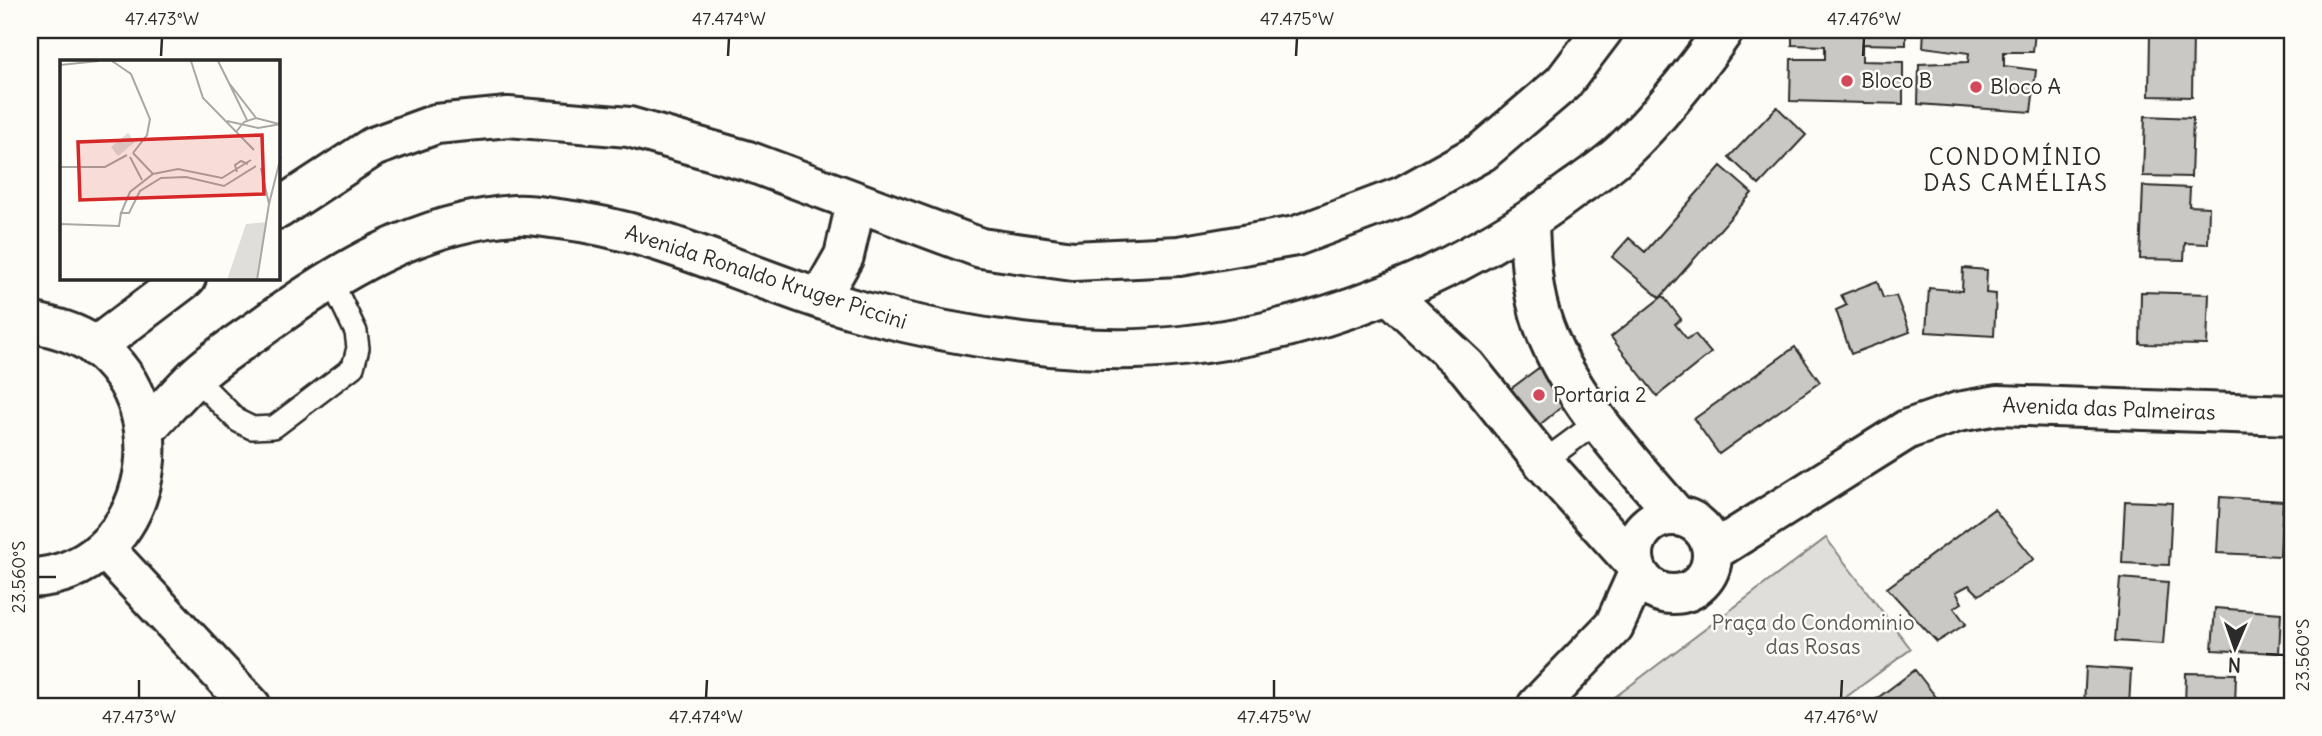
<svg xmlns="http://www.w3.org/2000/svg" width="2322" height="736" viewBox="0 0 2322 736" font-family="Delius,sans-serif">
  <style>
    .green { fill: #dfdeda; stroke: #858482; stroke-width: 2 }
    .building { fill: #c9c8c4; stroke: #2b2b2b; stroke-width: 2 }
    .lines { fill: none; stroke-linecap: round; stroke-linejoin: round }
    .service-casing { stroke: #2b2b2b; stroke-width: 26 }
    .minor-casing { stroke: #2b2b2b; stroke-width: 44 }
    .secondary-casing { stroke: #2b2b2b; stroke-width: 44 }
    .service { stroke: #fdfcf7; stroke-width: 21 }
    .minor { stroke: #fdfcf7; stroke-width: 38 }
    .secondary { stroke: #fdfcf7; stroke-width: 38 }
    .ticks { fill: none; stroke: #2b2b2b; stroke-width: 2.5 }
    .poi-dot { fill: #d1495b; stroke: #fdfcf7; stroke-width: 2.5 }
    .labels { text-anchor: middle; stroke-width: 5; stroke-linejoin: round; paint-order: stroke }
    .poi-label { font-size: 21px; fill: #2b2b2b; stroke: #fdfcf7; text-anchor: start }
    .street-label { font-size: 21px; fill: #2b2b2b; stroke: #fdfcf7 }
    .park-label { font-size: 21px; fill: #585857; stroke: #fdfcf7 }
    .neighbourhood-label { font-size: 23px; letter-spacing: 2px; fill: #2b2b2b; stroke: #fdfcf7 }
    .inset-road { fill: none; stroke: #a9a8a5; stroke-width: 2 }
    .view { fill: #d62828; fill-opacity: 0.15; stroke: #d62828; stroke-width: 3.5 }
    .inset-edge { fill: none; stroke: #2b2b2b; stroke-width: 3.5 }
    .neatline { fill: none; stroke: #2b2b2b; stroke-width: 2.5 }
    .ticks-label { font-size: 18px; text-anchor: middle; fill: #2b2b2b }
  </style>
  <rect width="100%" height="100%" fill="#fdfcf7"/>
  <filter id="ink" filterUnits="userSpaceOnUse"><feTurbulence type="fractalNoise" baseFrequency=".0143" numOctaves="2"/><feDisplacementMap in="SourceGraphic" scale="14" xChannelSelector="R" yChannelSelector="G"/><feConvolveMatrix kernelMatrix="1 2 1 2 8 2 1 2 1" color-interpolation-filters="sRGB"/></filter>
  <g filter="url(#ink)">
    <path class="green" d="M1826,538L1911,649L1834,706H1603Z"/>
    <path class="building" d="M1792,30H1906V45L1862,44V61L1903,62V104L1790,101L1791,59H1825V46L1792,45Z
      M1924,30H2035L2033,52H2004V66L2036,70L2031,112L1918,104L1919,64L1968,62L1969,53L1923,47Z
      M2150,33H2193L2192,97L2149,96Z
      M1777,107L1806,135L1759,185L1729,157Z
      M2145,116L2193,118L2191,177L2143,176Z
      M1721,166L1752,193L1660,298L1612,257L1629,238L1645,252Z
      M2143,186L2190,188L2189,206L2209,207L2208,244L2185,243L2184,260L2140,259Z
      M1963,268L1987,270L1986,293L1996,294L1994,336L1926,332L1929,288L1962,291Z
      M1877,281L1883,298L1896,296L1910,332L1851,354L1836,310L1847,305L1841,295Z
      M2141,292L2209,294L2207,345L2140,344Z
      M1663,296L1681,319L1675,324L1687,339L1695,334L1711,353L1657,396L1611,337Z
      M1568,346L1592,382L1515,445L1485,408Z
      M1795,347L1820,382L1719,454L1694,419Z
      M2220,497L2283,501L2280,556L2217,553Z
      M2125,501L2172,503L2169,565L2122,563Z
      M1994,509L2034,559L1979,595L1969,585L1956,592L1962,603L1954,608L1966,624L1937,642L1887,588Z
      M2120,578L2168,582L2163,644L2115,641Z
      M2215,608L2281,613L2279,653L2212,650Z
      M2086,667L2131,670L2129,706H2084Z
      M1915,670L1943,706H1867Z
      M2186,673L2236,674L2235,706H2185Z"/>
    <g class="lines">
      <g class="service-casing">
        <path id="service" d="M195,378L238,421L252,428L274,427L353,367L358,348L356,332L330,278
          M1543,462L1597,422"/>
      </g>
      <g class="minor-casing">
        <path id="minor" d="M278,209L373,147L436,124L508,117L629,127L748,161L981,248L1073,261L1179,256L1296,236L1403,196L1482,152L1563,83L1603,30
          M1529,223C1530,250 1531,277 1537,303C1556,384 1625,455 1677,516
          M1390,295L1467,367L1543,462L1634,563
          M820,298L844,256L856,203
          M95,347L186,278
          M146,429C162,412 178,394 195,377C214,359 237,344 259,329C335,273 418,222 515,215C529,214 544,217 559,219C665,231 761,285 864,312C961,338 1080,357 1181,346C1321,331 1460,275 1572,190C1589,178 1607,166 1622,152C1661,115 1693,74 1724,30
          M1634 555a39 39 0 1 1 78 0a39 39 0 1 1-78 0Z
          M1712,552L1908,429L1958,412L1998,405L2292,415
          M1537,706L1614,626L1638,573"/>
      </g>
      <g class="secondary-casing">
        <path id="secondary" d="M30,322C53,327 75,332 95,346C186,414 147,574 30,578
          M104,548L251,706"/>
      </g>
      <use href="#service" class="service"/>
      <use href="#minor" class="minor"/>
      <use href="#secondary" class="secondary"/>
    </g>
  </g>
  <path class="ticks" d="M161,56L162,38M728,56L729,38M1296,56L1297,38M1863,56L1864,38M38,577H56M2266,654L2284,655M139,698V680M706,698L707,680M1274,698V680M1841,698L1842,680"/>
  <g class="poi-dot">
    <circle cx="1847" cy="81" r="7"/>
    <circle cx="1976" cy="87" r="7"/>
    <circle cx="1539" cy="395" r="7"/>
  </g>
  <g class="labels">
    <g class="poi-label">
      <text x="1861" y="88">Bloco B</text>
      <text x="1990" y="94">Bloco A</text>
      <text x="1553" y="402">Portaria 2</text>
    </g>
    <g class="street-label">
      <text transform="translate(766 277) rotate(18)" y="7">Avenida Ronaldo Kruger Piccini</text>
      <text transform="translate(2109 409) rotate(2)" y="7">Avenida das Palmeiras</text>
    </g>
    <g class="park-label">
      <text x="1813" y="630">Praça do Condominio<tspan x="1813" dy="24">das Rosas</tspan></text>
    </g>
    <g class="neighbourhood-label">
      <text x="2016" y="165">CONDOMÍNIO<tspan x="2016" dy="26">DAS CAMÉLIAS</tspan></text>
    </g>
  </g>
  <g transform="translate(60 60)">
    <rect width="220" height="220" fill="#fdfcf7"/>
    <path d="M68,73L75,82L58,96L51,87ZM207,162L197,220H167L186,164Z" fill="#dfdeda"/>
    <path class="inset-road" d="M52,1L71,14L90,59L87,75L73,93M131,1L143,38L194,90M158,1L169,23M0,5L39,1M187,60L169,23L196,58M167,61L198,68L221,64M176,72L184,62L196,58L219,64M73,93L93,114M70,97L82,120M191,100L162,118L118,109L93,114L70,132L61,153H69L80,131L101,118L126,117L164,126L196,106M0,107H45L67,95M177,112L175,105L181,101L188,104M209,144L221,96M0,164L59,166L61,153M197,220L209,144L201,108"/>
    <path class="view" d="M202,75L204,134L20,140L18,82Z"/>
    <rect width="220" height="220" class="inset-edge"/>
  </g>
  <rect width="2322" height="736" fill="none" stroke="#fdfcf7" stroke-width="77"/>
  <g transform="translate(2235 648) rotate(182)" stroke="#fdfcf7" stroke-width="5" paint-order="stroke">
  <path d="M0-5L12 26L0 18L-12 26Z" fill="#2b2b2b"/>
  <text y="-10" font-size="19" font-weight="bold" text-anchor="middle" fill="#2b2b2b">N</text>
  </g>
  <rect x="38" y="38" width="2246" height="660" class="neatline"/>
  <g class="ticks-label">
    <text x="162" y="25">47.473°W</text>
    <text x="729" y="25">47.474°W</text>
    <text x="1297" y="25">47.475°W</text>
    <text x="1864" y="25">47.476°W</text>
    <text transform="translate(19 577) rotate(-90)" y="6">23.560°S</text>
    <text transform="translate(2303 655) rotate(-90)" y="6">23.560°S</text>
    <text x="139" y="723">47.473°W</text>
    <text x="706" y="723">47.474°W</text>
    <text x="1274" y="723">47.475°W</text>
    <text x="1841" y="723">47.476°W</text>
  </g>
</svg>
